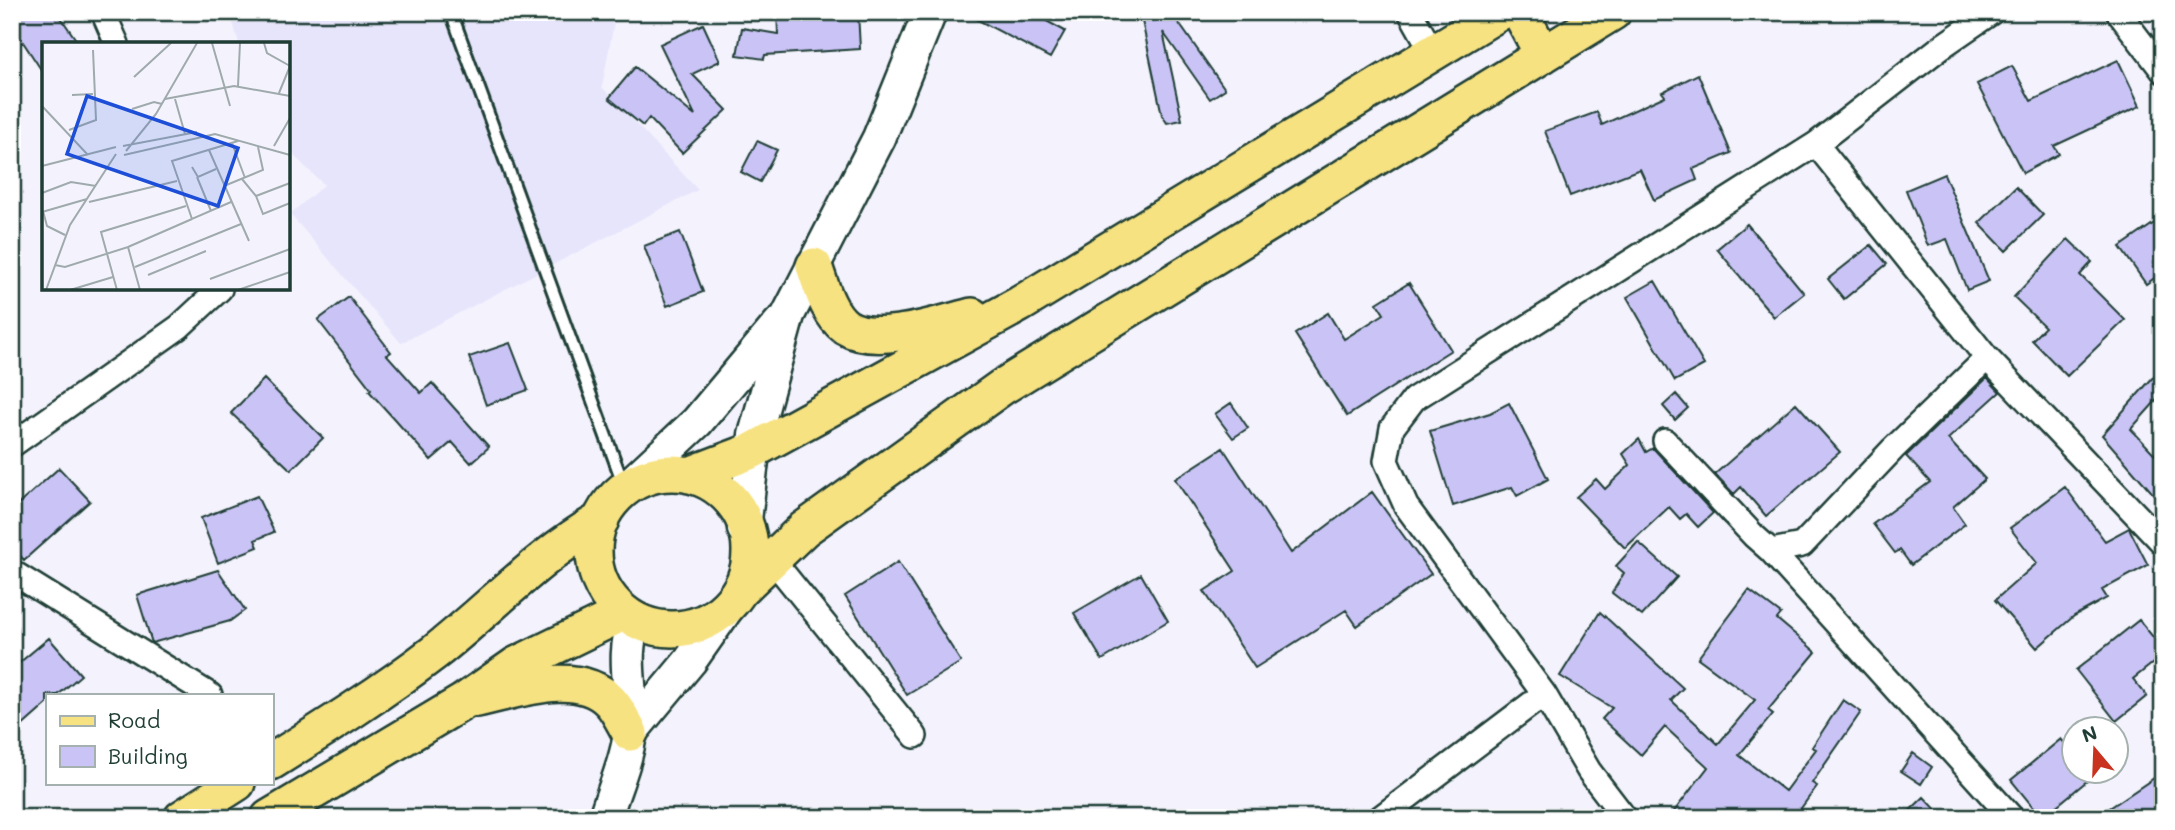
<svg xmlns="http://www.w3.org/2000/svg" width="2175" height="830" viewBox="0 0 2175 830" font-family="Mali,sans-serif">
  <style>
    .built { fill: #e7e5fb }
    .building { fill: #cac4f6; stroke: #1f3d34; stroke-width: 2 }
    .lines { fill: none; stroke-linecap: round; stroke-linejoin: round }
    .lane-casing { stroke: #1f3d34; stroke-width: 16 }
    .street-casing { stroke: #1f3d34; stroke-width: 28 }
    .secondary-casing { stroke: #1f3d34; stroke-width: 37 }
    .primary-casing { stroke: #1f3d34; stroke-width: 40 }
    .lane { stroke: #fff; stroke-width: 10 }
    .street { stroke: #fff; stroke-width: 23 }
    .secondary { stroke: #fff; stroke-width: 32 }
    .primary { stroke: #f7e281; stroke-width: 35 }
    .inset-road { fill: none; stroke: #9faaad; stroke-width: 2 }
    .view { fill: #1d4ed8; fill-opacity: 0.15; stroke: #1d4ed8; stroke-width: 3.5 }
    .inset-edge { fill: none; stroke: #1f3d34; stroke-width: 3.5 }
  </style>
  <rect width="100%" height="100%" fill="#f4f3fd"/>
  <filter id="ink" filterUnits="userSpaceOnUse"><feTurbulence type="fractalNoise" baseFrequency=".0143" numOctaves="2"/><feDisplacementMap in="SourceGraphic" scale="14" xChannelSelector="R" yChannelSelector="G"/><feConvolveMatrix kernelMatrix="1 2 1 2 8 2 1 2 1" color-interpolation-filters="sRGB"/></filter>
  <g filter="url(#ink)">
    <path class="built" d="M230,12H616L602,87L698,190L401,343L290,214L324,185L289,151V44H239Z"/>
    <path class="building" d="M12,12H57L79,44H44V74L23,42L12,48Z
      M777,12H858L860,49L765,55L764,59L737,55L742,28L778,34Z
      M963,12H1030L1065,31L1050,58Z
      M1149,12H1171L1225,89L1210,99L1163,32L1182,120L1167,123L1162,115L1142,21L1151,15Z
      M703,24L720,61L692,74L727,110L682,153L649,118L643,126L609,98L635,67L695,116L660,44Z
      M2118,60L2140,106L2054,146L2059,154L2023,173L1977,84L2012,66L2031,101Z
      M1698,74L1731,153L1693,169L1697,180L1654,200L1640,169L1570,196L1545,131L1597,112L1602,125L1665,96L1662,92Z
      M757,141L777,150L760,182L741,172Z
      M1944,174L1989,281L1967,290L1947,239L1928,246L1906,190Z
      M2016,187L2043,215L2006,251L1979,223Z
      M2163,217V272L2146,284L2120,247Z
      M1747,224L1804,293L1774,317L1717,249Z
      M680,232L703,292L667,306L644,246Z
      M2068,239L2092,262L2080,275L2125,320L2067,376L2032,340L2045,327L2014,297Z
      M1871,245L1887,264L1844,299L1828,279Z
      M1655,281L1704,365L1675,381L1627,297Z
      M1409,283L1451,350L1347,416L1295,334L1328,313L1344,339L1384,314L1377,303Z
      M349,297L391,352L387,355L421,393L432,383L489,447L471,463L452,442L431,460L369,391L371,389L318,320Z
      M510,343L528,390L486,405L469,357Z
      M2163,366V393L2131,429L2163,463V505L2102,435Z
      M1987,378L2000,392L1948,439L1985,479L1953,507L1965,524L1911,565L1900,550L1895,553L1873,524L1930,482L1906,456Z
      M264,379L323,438L291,470L231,413Z
      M1676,394L1688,408L1675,420L1663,406Z
      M1231,403L1248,428L1233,438L1215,414Z
      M1509,403L1548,479L1517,496L1512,487L1453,506L1430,431L1490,413Z
      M1796,403L1840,452L1766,516L1741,487L1734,494L1715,474Z
      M1639,439L1646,452L1653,448L1713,513L1698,527L1686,514L1680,519L1669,507L1625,548L1576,497L1596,479L1605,489L1630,465L1623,454Z
      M1223,448L1291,553L1372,492L1431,574L1357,626L1346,610L1255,668L1204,591L1235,571L1175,479Z
      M59,468L90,501L24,560L12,547V510Z
      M2065,487L2105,541L2129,528L2148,565L2102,590L2107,598L2074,616L2037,648L1995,600L2037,563L2010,528Z
      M257,496L274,532L255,540L258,547L218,563L201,518Z
      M1638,542L1677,577L1642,616L1612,593L1624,573L1616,566Z
      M898,562L961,662L907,695L845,596Z
      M218,570L245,610L230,621L152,643L137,595Z
      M1141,574L1168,621L1102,660L1074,613Z
      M1749,590L1781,614L1777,619L1816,652L1768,710L1773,714L1739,755L1785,791L1816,749L1812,747L1843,700L1861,712L1812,783L1817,786L1794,818H1669L1708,767L1665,727L1641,755L1602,719L1612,708L1560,676L1600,612L1683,688L1671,700L1718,744L1755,700L1698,658Z
      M2139,620L2163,649V655L2133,679L2147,696L2116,721L2076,670Z
      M49,638L81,675L58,695H47V704L12,735V669Z
      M2061,739L2074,754V771H2099L2042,818L2011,780Z
      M1913,753L1932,767L1921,784L1901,771Z
      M2163,772V818H2095Z
      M1924,797L1944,818H1902Z"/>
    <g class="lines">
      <g class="lane-casing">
        <path id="lane" d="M451,12L624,486"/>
      </g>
      <g class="street-casing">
        <path id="street" d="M103,12L117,44
          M1410,12L1432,51
          M2118,12L2163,71
          M1816,144L1987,358L2163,543
          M1665,441L1754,536L1771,551L1802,545L1893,449L1987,358
          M12,445L179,327L220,289
          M1771,551L2012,818
          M771,558L915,736
          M12,572L210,695
          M1380,818L1544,694
          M1625,818L1589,771L1544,694L1406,506L1386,461L1392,428L1414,399L1816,144L1941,47L1992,12"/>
      </g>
      <g class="secondary-casing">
        <path id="secondary" d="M625,489L697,422L780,323
          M744,529L755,435L788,315L879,138L930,12
          M630,733L690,661L730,604
          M605,818C613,791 627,761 630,733C635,694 619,658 635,620"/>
      </g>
      <g class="primary-casing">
        <path id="primary" d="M1520,12L1543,55
          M814,266C821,286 828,314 846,327C876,346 940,324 972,316
          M594 551a78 78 0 1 1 156 0a78 78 0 1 1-156 0Z
          M689,475L752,451L1020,304L1500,12
          M740,590L804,529L1002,387L1613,12
          M477,699C516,691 577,667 610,701C618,709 624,723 630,733
          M271,762C327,727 383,692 435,652C491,608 539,555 601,520
          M182,818L237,783
          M269,818L463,702L516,665L623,613"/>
      </g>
      <use href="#lane" class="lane"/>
      <use href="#street" class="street"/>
      <use href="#secondary" class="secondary"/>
      <use href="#primary" class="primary"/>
    </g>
  </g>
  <g transform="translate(42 42)">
    <rect width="248" height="248" fill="#f4f3fd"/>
    <path class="inset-road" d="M170,1L188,64M222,1L225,11L248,24M92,35L129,1M196,44L198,1M237,51L248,24M30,53L51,52M123,57L192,44L248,54M133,57L143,92M0,64L46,113M90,67L112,60L120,62M27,88L54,78L51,8M190,101L203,136M81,104L155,90M232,104L248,76M167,108L207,199M84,109L114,72L155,1M82,113L173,92L248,113M0,124L74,105M150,125L156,135L174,127M155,135L169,169M200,137L214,154L221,172L248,161M182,144L221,128L216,105M0,151L29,140L54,144M214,154L248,141M47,160L135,139M189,160L150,177L130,119L196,99M1,169L5,184L23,193M0,170L45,157M86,205L150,177M13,223L23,225L86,205L98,248M93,225L199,182M106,233L164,209M168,237L248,207M4,248L28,183L74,112M28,248L71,235M75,248L59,190L144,164M196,248L248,230"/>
    <path class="view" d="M45,54L196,106L176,164L25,112Z"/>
    <rect width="248" height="248" class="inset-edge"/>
  </g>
  <rect width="2175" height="830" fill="none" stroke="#fff" stroke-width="42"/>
  <rect x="21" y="21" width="2133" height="788" fill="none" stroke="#1f3d34" stroke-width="2.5" filter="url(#ink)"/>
  <rect x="46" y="694" width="228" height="91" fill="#ffffff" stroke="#a5b1ae" stroke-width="2"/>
  <rect x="60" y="716" width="35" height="10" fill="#f7e281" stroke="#a5b1ae" stroke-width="2"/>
  <text x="108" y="728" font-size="21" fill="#1f3d34">Road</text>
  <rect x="60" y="746" width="35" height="21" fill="#cac4f6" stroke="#a5b1ae" stroke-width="2"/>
  <text x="108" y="764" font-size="21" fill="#1f3d34">Building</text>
  <g transform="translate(2095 750) rotate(341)"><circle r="33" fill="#ffffff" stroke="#a5b1ae" stroke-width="2"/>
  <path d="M0-5L12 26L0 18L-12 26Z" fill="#c8321e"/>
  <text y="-10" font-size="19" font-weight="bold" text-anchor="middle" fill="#1f3d34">N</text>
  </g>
</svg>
